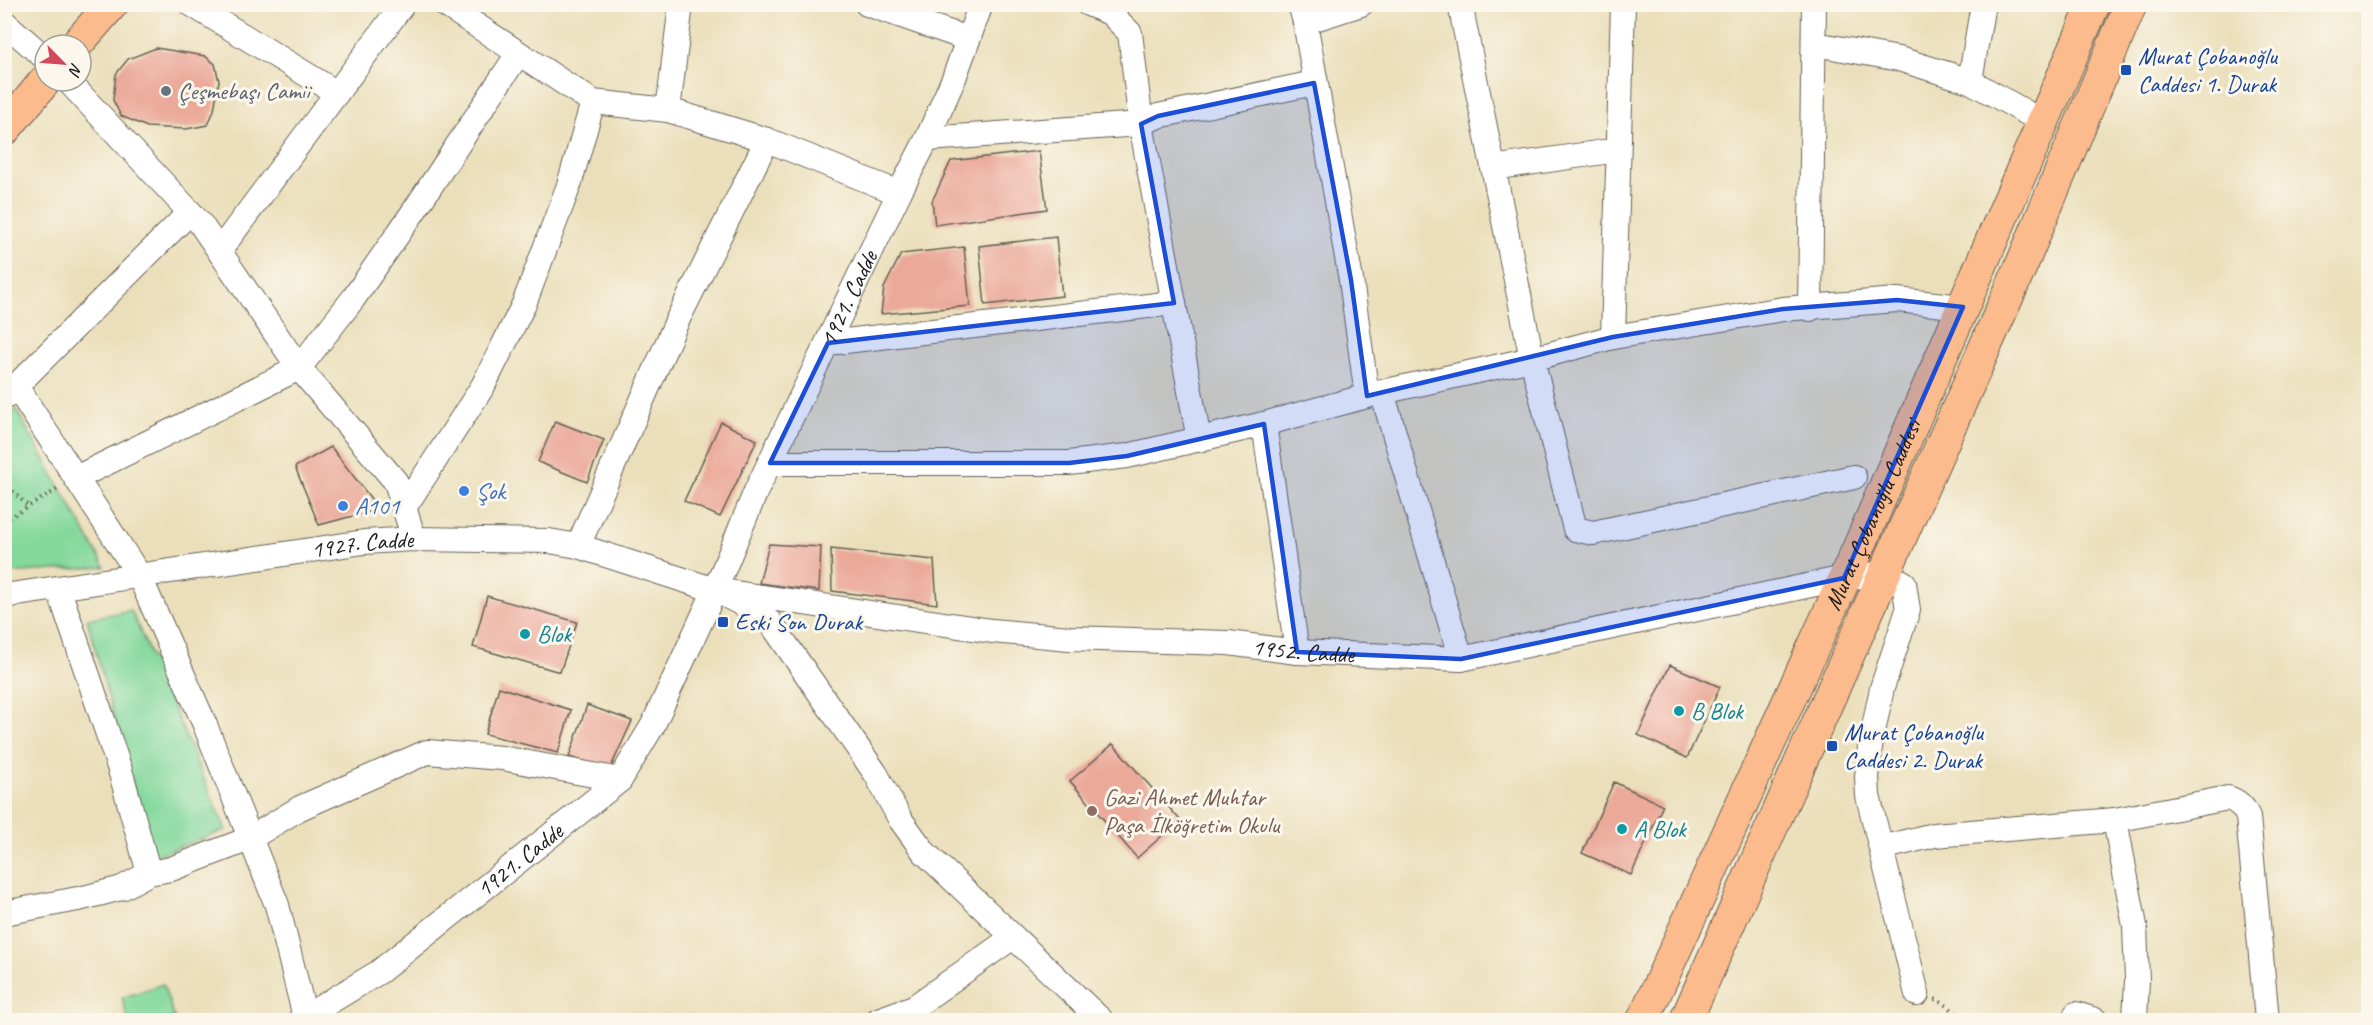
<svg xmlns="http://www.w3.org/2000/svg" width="2373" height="1025" viewBox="0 0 2373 1025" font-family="Caveat,sans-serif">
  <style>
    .green { fill: #83d89b; stroke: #507a5c; stroke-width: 1.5 }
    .building { fill: #eba99a }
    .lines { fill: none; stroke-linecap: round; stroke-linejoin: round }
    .minor-casing { stroke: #646054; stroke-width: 26 }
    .major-casing { stroke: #646054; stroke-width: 34 }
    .path { stroke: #646054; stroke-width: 4; stroke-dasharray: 1.5 4.5; stroke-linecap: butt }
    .minor { stroke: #fff; stroke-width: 24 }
    .major { stroke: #fbbb8d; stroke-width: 32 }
    .marked { fill: #1d4ed8; fill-opacity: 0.2; stroke: #1d4ed8; stroke-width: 4.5; stroke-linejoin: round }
    .transit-dot { fill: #1a4fb4; stroke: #fbf7ec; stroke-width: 2 }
    .worship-dot { fill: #6b7280; stroke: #fbf7ec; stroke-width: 2 }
    .shop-dot { fill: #3f7fe0; stroke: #fbf7ec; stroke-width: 2 }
    .culture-dot { fill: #0f9aa8; stroke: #fbf7ec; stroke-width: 2 }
    .education-dot { fill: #8d6e63; stroke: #fbf7ec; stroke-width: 2 }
    .labels { text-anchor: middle; stroke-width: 6; stroke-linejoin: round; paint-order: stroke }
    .transit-label { font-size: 24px; fill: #164399; stroke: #fbf7ec; text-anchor: start }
    .worship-label { font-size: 24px; fill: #5b616d; stroke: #fbf7ec; text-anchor: start }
    .street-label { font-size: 24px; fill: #1c1c1c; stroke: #fbf7ec }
    .shop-label { font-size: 24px; fill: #366cbe; stroke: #fbf7ec; text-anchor: start }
    .culture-label { font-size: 24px; fill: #0d838f; stroke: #fbf7ec; text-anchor: start }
    .education-label { font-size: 24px; fill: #785e54; stroke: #fbf7ec; text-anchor: start }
  </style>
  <rect width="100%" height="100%" fill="#fbf7ec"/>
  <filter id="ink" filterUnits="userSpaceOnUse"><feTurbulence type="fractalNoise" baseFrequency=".0167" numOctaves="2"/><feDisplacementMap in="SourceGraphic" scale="12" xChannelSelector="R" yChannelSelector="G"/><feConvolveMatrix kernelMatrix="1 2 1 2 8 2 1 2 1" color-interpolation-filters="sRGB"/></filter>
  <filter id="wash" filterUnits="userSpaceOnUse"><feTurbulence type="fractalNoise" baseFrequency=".008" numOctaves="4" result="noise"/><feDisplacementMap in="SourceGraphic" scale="24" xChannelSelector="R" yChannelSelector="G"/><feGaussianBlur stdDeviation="1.35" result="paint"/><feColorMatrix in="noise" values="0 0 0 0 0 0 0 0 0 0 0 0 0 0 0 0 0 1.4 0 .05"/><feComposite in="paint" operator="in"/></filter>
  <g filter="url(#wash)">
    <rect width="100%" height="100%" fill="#ebdfbb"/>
    <path class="green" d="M16,409L105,567L5,573V422Z
      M131,610L226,830L152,857L87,619Z
      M163,984L175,1020H128L122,998Z"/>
    <g id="blocks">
      <path class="building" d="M156,48L205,56L215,64L219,81L214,110L208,125L186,129L147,127L121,116L113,100L116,74L128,59Z
        M1039,151L1047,209L935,225L932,201L951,161Z
        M1056,237L1062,296L985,305L979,246Z
        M964,247L970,306L881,314L884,288L901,254Z
        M555,421L604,440L587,482L538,462Z
        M721,422L757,440L720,517L684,501Z
        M331,447L379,509L319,525L295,467Z
        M769,544L821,547L819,591L759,583Z
        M831,549L934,560L937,604L832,591Z
        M487,596L577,622L560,672L473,647Z
        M1670,665L1720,687L1687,758L1638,735Z
        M499,687L571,710L558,753L485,734Z
        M587,705L632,721L610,769L569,757Z
        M1113,744L1180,820L1137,858L1070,781Z
        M1614,782L1663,805L1631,875L1582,853Z"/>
    </g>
  </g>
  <g filter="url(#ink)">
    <use href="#blocks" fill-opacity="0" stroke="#646054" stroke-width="1.5"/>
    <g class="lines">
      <g class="minor-casing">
        <g id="minor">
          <path d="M191,4L337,93"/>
          <path d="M444,4L593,102L668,110L767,140L899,193"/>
          <path d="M867,4L968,39"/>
          <path d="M1088,4L1110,13L1130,33L1141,124L1199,440"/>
          <path d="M1300,4L1305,22L1351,280L1367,396"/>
          <path d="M1460,4L1532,359L1575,529L1593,533L1854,477"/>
          <path d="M4,22L45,58"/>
          <path d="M1305,22L1361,4"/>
          <path d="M1815,44L1899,59L1970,81L2043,122"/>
          <path d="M68,81L200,223L299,368L396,482L414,539"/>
          <path d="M1970,81L1983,4"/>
          <path d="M668,110L681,4"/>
          <path d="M927,139L1141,124L1158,116L1314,83"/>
          <path d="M1493,168L1617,150"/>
          <path d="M220,250L403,4"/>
          <path d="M1810,309L1814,4"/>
          <path d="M1613,337L1623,4"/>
          <path d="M828,343L1174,303"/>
          <path d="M16,386L139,575L205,725L277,905L305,1017"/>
          <path d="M1382,392L1461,659"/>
          <path d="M5,397L190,212"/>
          <path d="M1264,424L1297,652"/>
          <path d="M770,463H1069L1127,456L1264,424L1382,392L1532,359L1613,337L1783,309L1897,300L1963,307"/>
          <path d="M76,478L299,368L353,299L414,211L518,54"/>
          <path d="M404,508L483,386L524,304L569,185L593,102"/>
          <path d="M578,546L677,321L767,140"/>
          <path d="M59,590L120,770L149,873"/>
          <path id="s1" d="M715,590L992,631L1069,638L1228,643L1297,652L1461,659L1844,578L1885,573L1904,583L1908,610L1882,688L1870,747L1867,777L1868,796L1917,994"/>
          <path id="s2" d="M4,596L364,542L414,539L549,541L578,546L715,590L754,610L771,623L876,774L900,819L924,852L1101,1020"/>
          <path d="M2115,820L2135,926L2137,980L2135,1020"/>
          <path d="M1881,848L1934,835L2115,820L2228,798C2238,801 2244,807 2248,817L2267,1020"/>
          <path d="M4,913L83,898L122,888L149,873L171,869L249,839L300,808L427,752L502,758L620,780"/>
          <path d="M2076,1014L2095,1020"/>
          <path id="s3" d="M300,1020L379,972L620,780L653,725L715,590L756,491L899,193L927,139L954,78L981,4"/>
          <path d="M878,1020L914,1007L1013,937"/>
        </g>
      </g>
      <g class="major-casing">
        <g id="major">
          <path d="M76,45L112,4"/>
          <path d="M4,130L45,81"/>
          <path id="s4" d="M1643,1020L1859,547L2094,4"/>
          <path d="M1686,1020L2022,264L2131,4"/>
        </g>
      </g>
      <path class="path" d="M4,483L29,507
        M4,521L58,489
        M1935,999L1948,1006L1963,1020"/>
      <use href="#minor" class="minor"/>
      <use href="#major" class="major"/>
    </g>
  </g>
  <path class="marked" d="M1314,83L1351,280L1367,396L1613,337L1783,309L1897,300L1963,307L1844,578L1461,659L1297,652L1264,424L1127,456L1069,463H770L828,343L1174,303L1141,124L1158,116Z"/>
  <g class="transit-dot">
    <rect x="2120" y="64" width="12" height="12" rx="3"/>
    <rect x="717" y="616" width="12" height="12" rx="3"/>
    <rect x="1826" y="740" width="12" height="12" rx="3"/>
  </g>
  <circle class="worship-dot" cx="166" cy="91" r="6"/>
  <g class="shop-dot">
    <circle cx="464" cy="491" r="6"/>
    <circle cx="343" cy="506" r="6"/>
  </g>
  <g class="culture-dot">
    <circle cx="525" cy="634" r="6"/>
    <circle cx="1679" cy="711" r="6"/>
    <circle cx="1622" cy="829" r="6"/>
  </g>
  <circle class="education-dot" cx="1092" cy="811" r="6"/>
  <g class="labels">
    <g class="transit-label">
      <text x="2138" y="64">Murat Çobanoğlu<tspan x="2138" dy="28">Caddesi 1. Durak</tspan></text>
      <text x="735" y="630">Eski Son Durak</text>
      <text x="1844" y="740">Murat Çobanoğlu<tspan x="1844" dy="28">Caddesi 2. Durak</tspan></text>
    </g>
    <g class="worship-label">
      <text x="178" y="99">Çeşmebaşı Camii</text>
    </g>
    <g class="street-label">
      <text dy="8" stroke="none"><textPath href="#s3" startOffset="934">1921. Cadde</textPath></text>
      <text dy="8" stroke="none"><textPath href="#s4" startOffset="555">Murat Çobanoğlu Caddesi</textPath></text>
      <text dy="8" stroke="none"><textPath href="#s2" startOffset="362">1927. Cadde</textPath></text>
      <text dy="8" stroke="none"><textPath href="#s1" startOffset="592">1952. Cadde</textPath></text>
      <text dy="8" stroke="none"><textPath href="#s3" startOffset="272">1921. Cadde</textPath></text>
    </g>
    <g class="shop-label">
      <text x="476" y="499">Şok</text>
      <text x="355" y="514">A101</text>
    </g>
    <g class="culture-label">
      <text x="537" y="642">Blok</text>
      <text x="1691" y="719">B Blok</text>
      <text x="1634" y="837">A Blok</text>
    </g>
    <g class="education-label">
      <text x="1104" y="805">Gazi Ahmet Muhtar<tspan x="1104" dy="28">Paşa İlköğretim Okulu</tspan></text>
    </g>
  </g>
  <rect width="2373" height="1025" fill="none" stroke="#fbf7ec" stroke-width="24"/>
  <g transform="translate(63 63) rotate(115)"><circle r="28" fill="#fbf7ec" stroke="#a29f99" stroke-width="1.5"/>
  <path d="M0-4.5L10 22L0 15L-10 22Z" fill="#d1495b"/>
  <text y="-9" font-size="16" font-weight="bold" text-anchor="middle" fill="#1c1c1c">N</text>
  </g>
</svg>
